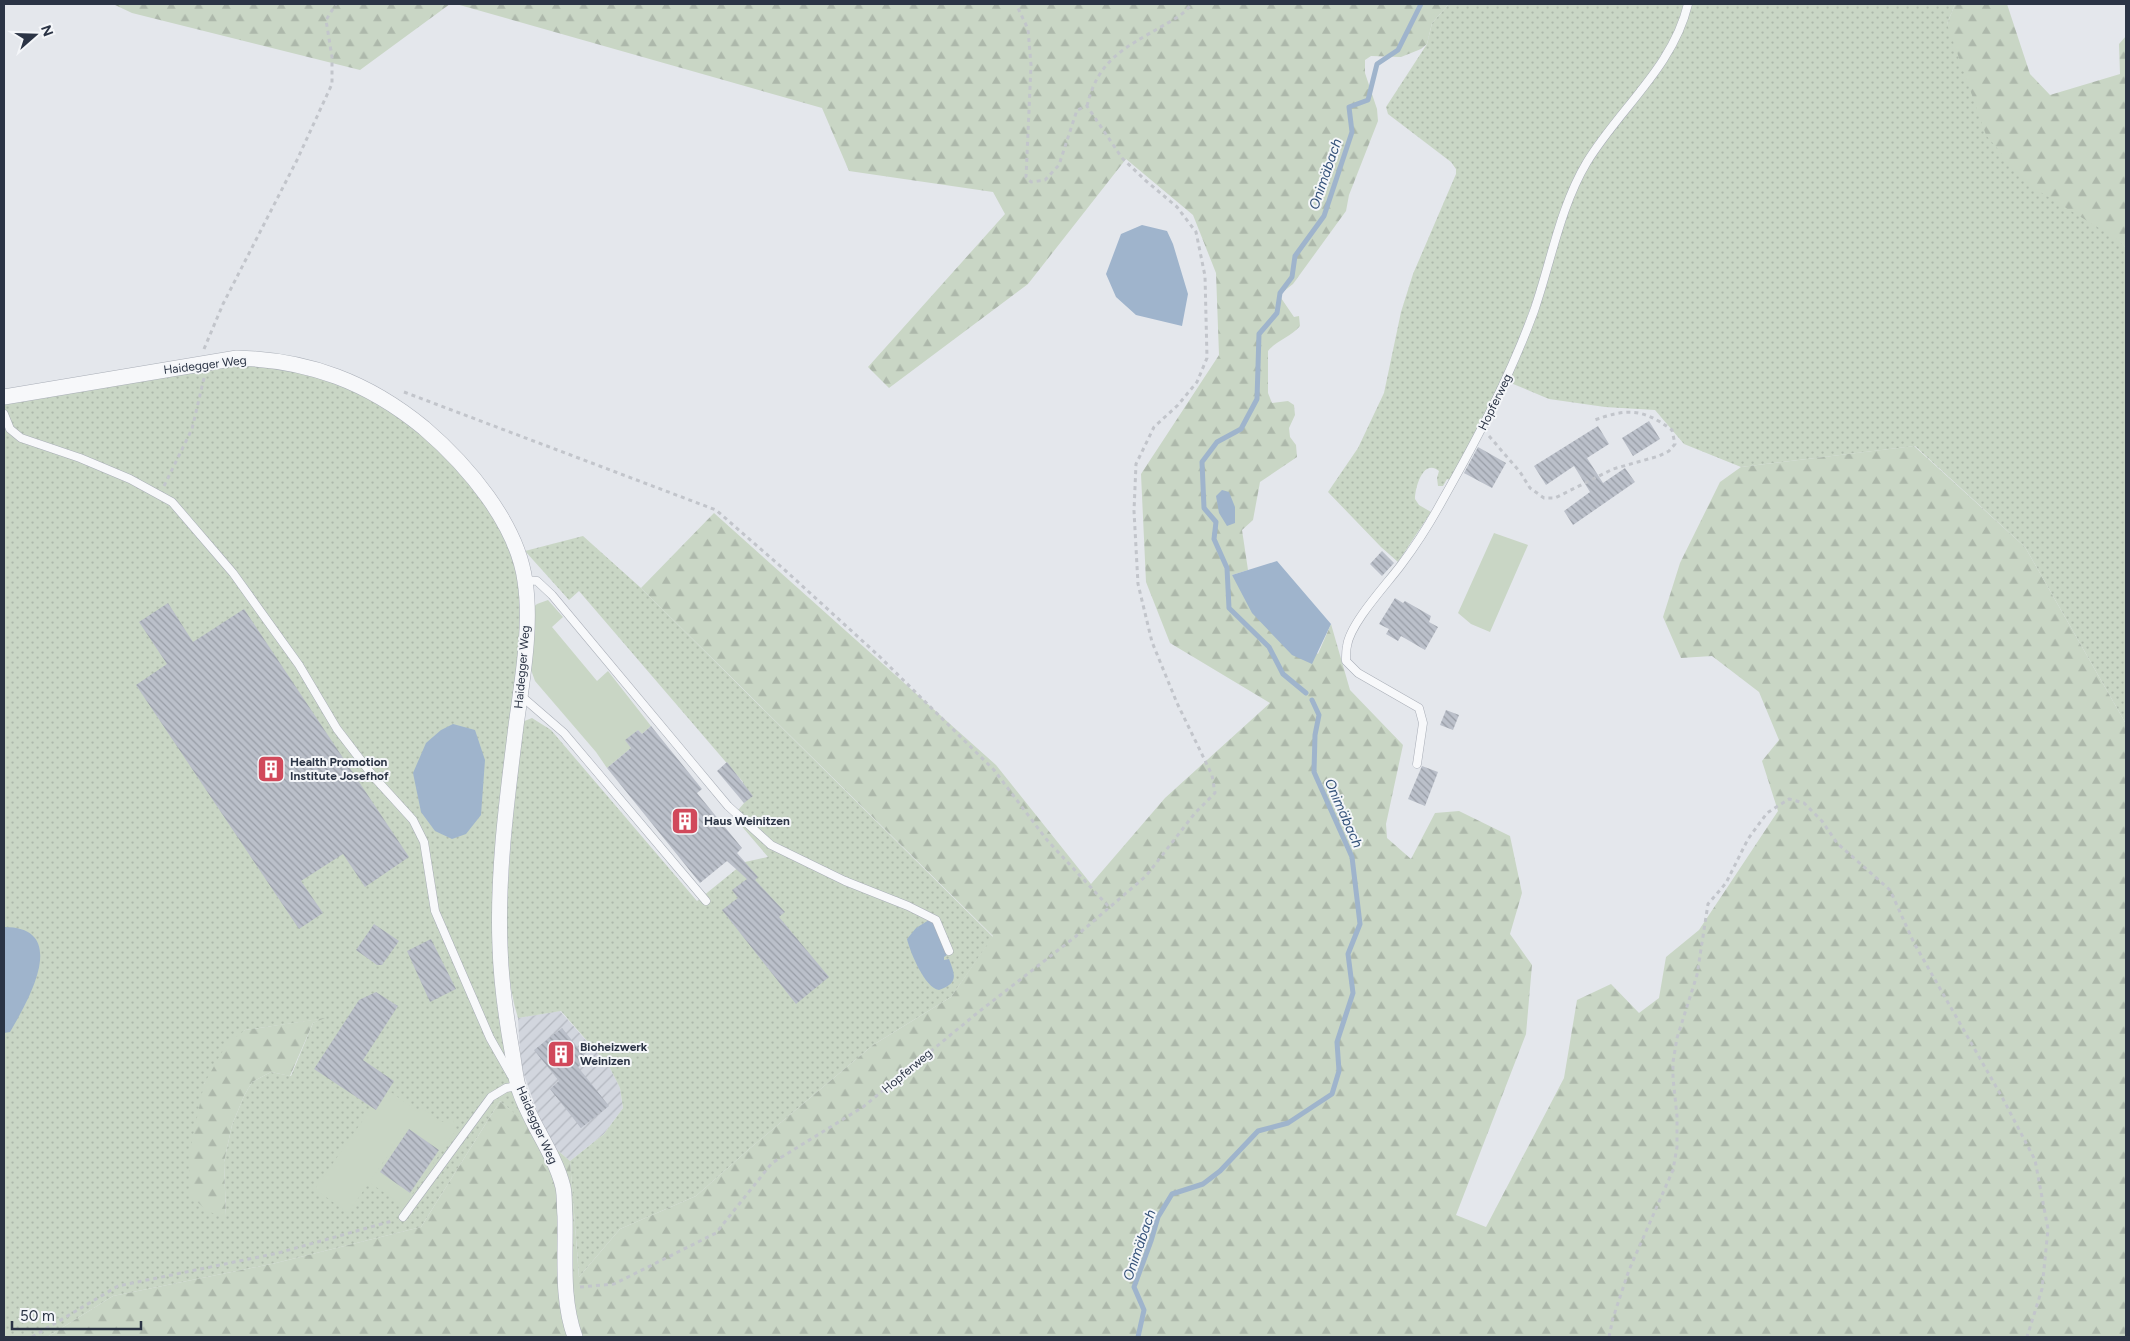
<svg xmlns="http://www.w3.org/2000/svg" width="2130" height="1341" viewBox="0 0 2130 1341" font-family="Figtree,sans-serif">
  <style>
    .industrial { fill: url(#industrial-furrows) }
    .grass { fill: url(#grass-dots); fill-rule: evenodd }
    .forest { fill: url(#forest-firs) }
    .green { fill: #c9d6c5 }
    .water { fill: #9fb4cc }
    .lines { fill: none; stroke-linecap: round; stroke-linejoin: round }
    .stream { stroke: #9fb4cc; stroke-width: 5 }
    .building { fill: url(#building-back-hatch) }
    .service-casing { stroke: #a9aeb7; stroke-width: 9 }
    .minor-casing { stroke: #a9aeb7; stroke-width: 16 }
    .path { stroke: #c2c5cb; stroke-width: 3; stroke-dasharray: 4 4; stroke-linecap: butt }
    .service { stroke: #f7f8fa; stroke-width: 8 }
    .minor { stroke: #f7f8fa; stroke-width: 15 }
    .labels { text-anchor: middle; stroke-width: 4; stroke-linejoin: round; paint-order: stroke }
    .street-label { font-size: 12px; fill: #2b3445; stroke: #f4f6f9 }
    .poi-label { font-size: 12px; font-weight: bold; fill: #2b3445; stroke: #f4f6f9; text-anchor: start }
    .water-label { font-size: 14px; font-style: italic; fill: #34527a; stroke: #f4f6f9 }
  </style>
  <defs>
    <pattern id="industrial-furrows" width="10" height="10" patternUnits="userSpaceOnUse" patternTransform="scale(1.25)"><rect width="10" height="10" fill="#d2d6de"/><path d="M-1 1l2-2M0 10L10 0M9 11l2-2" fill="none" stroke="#b4b8c0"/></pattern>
    <pattern id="grass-dots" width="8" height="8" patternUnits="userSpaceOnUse" patternTransform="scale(1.25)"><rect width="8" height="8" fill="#c9d6c5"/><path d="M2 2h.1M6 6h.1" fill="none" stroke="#adb8ab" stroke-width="1.8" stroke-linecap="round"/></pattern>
    <pattern id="forest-firs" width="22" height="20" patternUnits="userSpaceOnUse" patternTransform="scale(1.25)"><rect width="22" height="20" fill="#c9d6c5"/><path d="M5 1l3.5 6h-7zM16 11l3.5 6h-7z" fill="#adb8ab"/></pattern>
    <pattern id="building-back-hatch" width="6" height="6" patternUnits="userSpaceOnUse" patternTransform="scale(1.25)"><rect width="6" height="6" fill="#bbc0ca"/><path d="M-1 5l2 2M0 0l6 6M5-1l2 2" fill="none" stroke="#989da6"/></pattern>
  </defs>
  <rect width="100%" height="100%" fill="#e4e7ec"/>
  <path class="industrial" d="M560,1011L609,1066L620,1088L623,1108L604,1134L570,1161L548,1142L522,1069L519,1038L518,1018Z"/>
  <path class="grass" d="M1449,4H1685C1672,46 1646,79 1619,113C1610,125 1598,137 1592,150C1558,222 1536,299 1506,372C1490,410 1469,445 1450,480L1447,479L1443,486H1438L1437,478L1439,471C1423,458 1415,488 1415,499L1419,505L1431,512L1398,562L1381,547L1328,492L1358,448L1384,393L1401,312L1413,274L1456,174V169L1451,162L1388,114L1386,107L1427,44L1432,23Z
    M1688,4H1955L1947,24L2126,248V724L2025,547L1915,446L1741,467L1684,444L1655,410L1605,407L1549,399L1506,381L1577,181L1661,63Z
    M266,359L385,400L478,482L525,580L499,901L518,1086L541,1137L500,1101L421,1227L276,1263L113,1296L47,1337H4V396ZM321,1019L313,1023L291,1076L271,1072L252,1082L244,1096L232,1125L224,1162L226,1217L204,1084L245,1030Z
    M583,536L641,588L993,937L951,997L873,1045L748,1150L696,1196L620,1229L579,1277L570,1161L604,1134L623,1108L620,1088L609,1066L561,1011L518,1018C502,966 506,909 510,855C513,811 516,767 522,722L532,718L551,730L697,901L745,862L768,857L733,816L745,802L743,782L579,591L569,600L525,551Z"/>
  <path class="forest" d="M113,4H450L360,70L132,13Z
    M456,4H1449L1432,23L1427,44L1421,49L1401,57L1371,56L1365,60V73L1377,109L1378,121L1349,195L1346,211L1293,284L1279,295L1294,317L1299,316L1300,326C1291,337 1277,340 1268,351V393L1272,403L1288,401L1294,405L1295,415L1289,428L1290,437L1296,445L1297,457L1260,482L1253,520L1242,530L1248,570L1232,575L1318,654L1331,624L1350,690L1403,745L1386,824L1387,838L1411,859L1435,813L1459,811L1510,836L1522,893L1510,934L1532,965L1526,1034L1456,1215L1486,1227L1564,1078L1577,1000L1611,984L1639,1013L1659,998L1666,957L1699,930L1778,811L1762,761L1779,740L1759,692L1712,656L1681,658L1663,617L1680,563L1720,482L1741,467L1914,446L2025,547L2126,724V1337H47L113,1296L276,1263L421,1227L500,1101L570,1161L579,1277L620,1229L696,1196L748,1150L873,1045L951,997L993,936L641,588L714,513L996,765L1091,884L1165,798L1270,703L1170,643L1146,582L1141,474L1219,355L1216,273L1193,215L1126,159L1028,284L889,388L868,367L1005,214L993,192L849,171L822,108Z
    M1955,4H2007L2030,74L2050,95L2120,74L2119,44L2126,36V248L2120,241L2027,184L1986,135L1947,24Z
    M325,1018L313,1023L290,1076L271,1072L252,1082L244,1096L232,1125L224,1162L226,1218L207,1211L189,1194L190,1151L204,1084L226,1045L245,1030Z"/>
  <path class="green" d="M1494,533L1528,545L1490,632L1471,624L1458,613Z
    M548,600L563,617L552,627L597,681L608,671L651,726L642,734L638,730L626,740L631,748L607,768L596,752L535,681L530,667L531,609L537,604Z
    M388,1090L418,1112L421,1108L442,1122L453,1119L456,1130L404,1206L370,1183L388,1155L348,1213L315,1189L372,1107L375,1109Z"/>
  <path class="water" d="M1142,225L1167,231L1173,244L1188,294L1182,326L1136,315L1116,297L1106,274L1121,234Z
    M1222,490L1229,492L1235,507V523L1227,526L1219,513L1216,496Z
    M1277,561L1331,624L1312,664L1292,655L1252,613L1232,575Z
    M453,724L475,730L485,760L481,815L466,834L452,839L435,831L421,812L413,773L426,743L441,730Z
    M929,920L934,922L947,955L944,957V960L949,959C955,975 959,983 939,990C925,988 910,952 907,939L916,928Z
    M4,927C71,927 28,1001 10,1032L4,1033Z"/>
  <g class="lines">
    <path class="stream" d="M1306,693L1283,674L1269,647L1229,608L1227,568L1214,539L1216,522L1204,508L1202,462L1217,442L1241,429L1257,399L1259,334L1277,313L1280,293L1292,277L1295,256L1324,216L1352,132L1349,107L1368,100L1377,64L1398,50L1421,4
      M1138,1337L1144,1310L1134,1287L1151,1241L1158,1217L1172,1194L1203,1184L1220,1171L1258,1131L1288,1123L1332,1094L1339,1071L1337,1042L1353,993L1348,954L1360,924L1352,857L1314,772L1315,735L1319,715L1312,700"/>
  </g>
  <path class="building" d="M1649,421L1660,439L1633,456L1622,438Z
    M1598,426L1609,444L1587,458L1603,483L1625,468L1635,482L1573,525L1564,511L1590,492L1574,466L1546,485L1534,466Z
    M1478,447L1506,463L1492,488L1464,473Z
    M1382,551L1394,563L1382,576L1370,564Z
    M1395,598L1403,603L1405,601L1431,616L1429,622L1438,627L1425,650L1401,636L1398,641L1386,634L1389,629L1379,624Z
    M168,603L193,642L244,609L409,857L365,887L343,854L301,881L323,913L299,929L136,685L167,664L139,622Z
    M1446,710L1459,715L1453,730L1440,725Z
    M651,726L702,789L697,793L742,848L737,853L758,877L755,880L785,912L779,917L829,977L796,1004L722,910L738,898L732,890L747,879L727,861L700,883L607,768L631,748L625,740L638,730L642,734Z
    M727,762L753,796L744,803L717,771Z
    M1422,766L1438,772L1425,806L1408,799Z
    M374,924L399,941L382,965H377L356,950Z
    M431,939L456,989L430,1002L407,951Z
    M376,992L398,1006L363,1060L394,1081L376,1110L314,1069L359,1000Z
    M562,1028L587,1059L578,1067L609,1106L581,1128L550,1089L559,1081L534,1050Z
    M409,1129L439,1150L410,1193L380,1172Z"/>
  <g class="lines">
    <g class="service-casing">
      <path id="service" d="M4,414L10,429L21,438L80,458L130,479L172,502L233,573L299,665L337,729L373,776L413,820L424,842L435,911L490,1038L511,1075
        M525,580L537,581L552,595L728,806L771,845L845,881L908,906L936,920L949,951
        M520,695L564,733L706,901
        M1417,764L1423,723L1419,708L1358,673L1346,661C1346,656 1346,650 1347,646C1350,623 1387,584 1401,565C1416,545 1430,523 1442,501C1477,439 1509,379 1534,311C1551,262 1560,207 1587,162C1620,108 1673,67 1688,4
        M403,1217L491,1097L506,1088L518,1086L517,1085"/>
    </g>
    <g class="minor-casing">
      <path id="minor" d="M4,397L237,358C309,360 368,382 424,428C467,465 517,523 525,581C532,626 522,681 516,726C507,799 497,873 500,947C501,982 506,1017 512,1051C514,1062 515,1075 518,1086C528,1121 554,1151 563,1187C565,1196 564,1207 565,1216C566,1257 561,1298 575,1337"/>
    </g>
    <path class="path" d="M1087,106C1098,59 1125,48 1164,25C1173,20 1186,13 1191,4
      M204,349L223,304L297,160L332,84V57L326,20L336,4
      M404,392L716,510L787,572L879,656L994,770L1047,840L1109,907
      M1489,436L1520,472L1530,488L1544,498H1555L1613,469L1659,456L1669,451L1675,444L1672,430C1642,408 1627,408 1592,421
      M164,486L192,429L204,378
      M580,1287L614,1284L716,1233L772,1163L863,1107L976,1014L1075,937L1146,876L1195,813L1215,793L1212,775L1177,703L1152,642L1138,584L1134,511L1136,464L1154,427L1178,405L1197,382L1207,358L1205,276L1196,232L1177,207L1145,180L1122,158L1087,106L1077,110L1059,165L1045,180L1031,182L1026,177L1031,65L1028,29L1016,4
      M32,1337L118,1286L278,1253L392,1221
      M1609,1337L1613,1318L1629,1270L1673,1170L1677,1147V1116L1673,1078V1062L1677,1038L1697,975L1708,904L1726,883L1748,839L1767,813L1789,799L1804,803L1822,821L1837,843L1890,890L1914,943L2002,1097L2035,1160L2048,1229L2042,1289L2027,1337"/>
    <use href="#service" class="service"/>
    <use href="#minor" class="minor"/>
  </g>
  <defs>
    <g id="building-square" transform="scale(1.4375)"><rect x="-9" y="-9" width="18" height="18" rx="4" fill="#d1495b" stroke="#f4f6f9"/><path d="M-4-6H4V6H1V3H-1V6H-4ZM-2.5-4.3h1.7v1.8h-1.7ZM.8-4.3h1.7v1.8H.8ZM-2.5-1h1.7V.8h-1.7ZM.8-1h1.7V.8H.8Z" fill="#fff"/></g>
  </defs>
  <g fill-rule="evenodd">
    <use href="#building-square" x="271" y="769"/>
    <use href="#building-square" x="685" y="821"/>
    <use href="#building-square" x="561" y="1054"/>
  </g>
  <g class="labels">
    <g class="street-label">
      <text transform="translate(205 365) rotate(-7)" y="4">Haidegger Weg</text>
      <text transform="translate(1495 402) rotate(-64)" y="4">Hopferweg</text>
      <text transform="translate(522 667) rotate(-85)" y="4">Haidegger Weg</text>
      <text transform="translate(907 1071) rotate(-40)" y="4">Hopferweg</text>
      <text transform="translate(537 1125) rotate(66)" y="4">Haidegger Weg</text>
    </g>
    <g class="poi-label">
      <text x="290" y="766">Health Promotion<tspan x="290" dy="14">Institute Josefhof</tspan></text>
      <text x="704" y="825">Haus Weinitzen</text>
      <text x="580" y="1051">Bioheizwerk<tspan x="580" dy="14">Weinizen</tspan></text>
    </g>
    <g class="water-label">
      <text transform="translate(1325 174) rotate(-71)" y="5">Onimäbach</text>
      <text transform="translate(1344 813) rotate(66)" y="5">Onimäbach</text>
      <text transform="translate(1139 1245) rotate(-71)" y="5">Onimäbach</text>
    </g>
  </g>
  <rect width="2130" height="1341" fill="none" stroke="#2b3445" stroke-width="10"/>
  <g transform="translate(35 35) rotate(70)" stroke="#f4f6f9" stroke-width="4" paint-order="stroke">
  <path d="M0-4L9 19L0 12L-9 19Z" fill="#2b3445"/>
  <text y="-8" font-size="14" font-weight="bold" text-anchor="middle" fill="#2b3445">N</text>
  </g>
  <path d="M12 1321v8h129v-8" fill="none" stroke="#2b3445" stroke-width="2.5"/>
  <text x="20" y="1321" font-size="15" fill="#2b3445" stroke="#f4f6f9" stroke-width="4" paint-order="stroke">50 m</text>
</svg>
